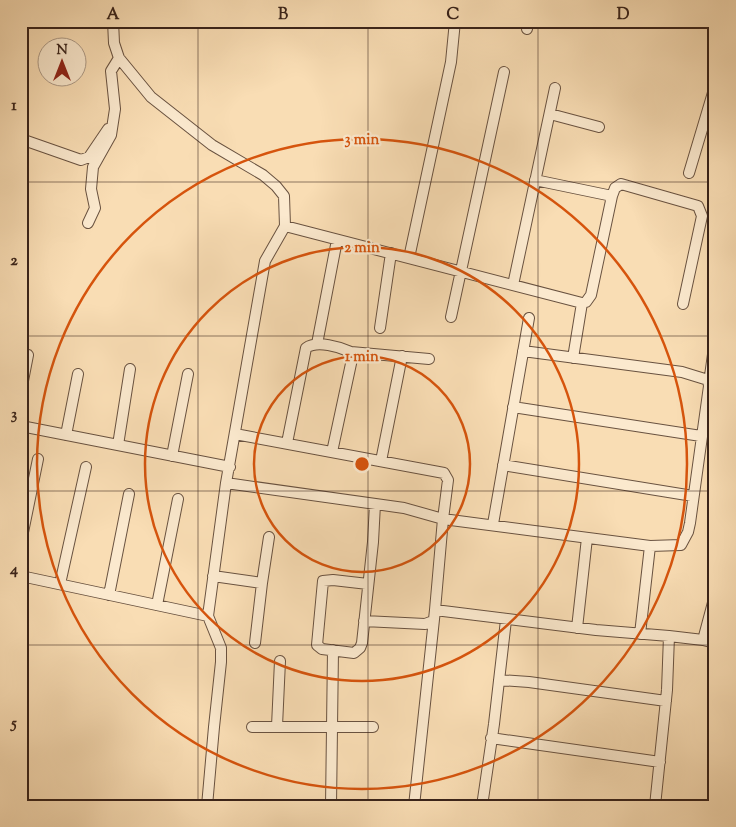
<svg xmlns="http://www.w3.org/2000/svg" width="736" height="827" viewBox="0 0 736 827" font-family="'Sorts Mill Goudy',serif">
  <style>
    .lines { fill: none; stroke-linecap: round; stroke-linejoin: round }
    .minor-casing { stroke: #695240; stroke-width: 12 }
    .minor { stroke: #fbe9ce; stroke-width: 10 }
    .grid { fill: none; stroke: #39231a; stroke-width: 1; stroke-opacity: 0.55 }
    .ring { fill: none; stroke: #d6540d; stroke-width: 2.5 }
    .centre { fill: #d6540d; stroke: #fbe9ce; stroke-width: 2.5 }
    .ring-label { font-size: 15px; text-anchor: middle; font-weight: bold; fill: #d6540d; stroke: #fbe9ce; stroke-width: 4.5; stroke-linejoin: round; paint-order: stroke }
    .neatline { fill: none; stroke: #39231a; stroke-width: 2 }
    .grid-label { font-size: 16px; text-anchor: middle; font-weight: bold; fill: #39231a }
  </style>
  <rect width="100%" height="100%" fill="#f9ddb4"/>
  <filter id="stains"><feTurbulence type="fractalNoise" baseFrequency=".004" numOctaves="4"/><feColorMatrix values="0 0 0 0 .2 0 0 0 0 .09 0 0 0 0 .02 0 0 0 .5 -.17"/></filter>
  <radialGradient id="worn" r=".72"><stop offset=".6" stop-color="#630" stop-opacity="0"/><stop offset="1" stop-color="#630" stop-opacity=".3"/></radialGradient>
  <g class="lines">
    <g class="minor-casing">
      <path id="minor" d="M113,21L114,43L119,58L151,97L212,145L263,175L276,186L284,196L285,226L265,261L226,483L208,616L221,648V662L214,727L207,806
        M527,29L528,21
        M550,114L599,127
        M21,139L81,160L89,157L108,129
        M689,173L715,86
        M535,180L612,196
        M88,223L95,208L91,189L93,167L111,135L115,109L111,71L119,58
        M285,226L582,303L586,302L591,295L612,196L615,188L621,184L698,206L702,216L683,304
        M409,258L451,62L455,21
        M513,285L555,88
        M451,317L504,72
        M380,328L391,253
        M317,344L337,240
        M351,352L429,359
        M573,358L582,303
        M709,383L715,340
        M21,391L28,355
        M513,407L701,436
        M21,426L230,467
        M235,434L444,473L448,480L443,519L650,546L681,545L688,532L690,523L709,386L708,380L682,372L523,351
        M66,435L78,374
        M287,443L306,348C317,340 340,347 351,352L352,359L332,452
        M118,445L130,369
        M172,456L188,374
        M381,461L402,356
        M503,465L693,496
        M226,483L404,508L443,519L435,610
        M493,524L529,318
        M21,542L38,459
        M21,576L208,616
        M213,576L262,583L255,643
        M262,583L269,537
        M60,584L86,467
        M368,584L333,580L323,581L317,645L322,649L354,653L360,648L362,643L373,542L375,504
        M109,595L129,494
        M157,605L178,499
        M364,621L425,624L433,621
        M577,628L587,538
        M640,634L650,546
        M703,640L715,595
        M499,680L529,682L666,701
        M277,726L280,661
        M252,727H373
        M491,738L660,762
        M331,806L333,650
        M414,806L435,610L596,630L669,636L703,640L715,643
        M482,806L494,724L506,620
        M655,806L667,690L669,636"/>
    </g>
    <use href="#minor" class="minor"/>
  </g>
  <path class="grid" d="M198,21V806M368,21V806M538,21V806M21,182H715M21,336H715M21,491H715M21,645H715"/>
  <g class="ring">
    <circle cx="362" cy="464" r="108"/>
    <circle cx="362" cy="464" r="217"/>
    <circle cx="362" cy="464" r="325"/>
  </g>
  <circle cx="362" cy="464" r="8" class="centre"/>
  <g class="ring-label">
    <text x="362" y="144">3 min</text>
    <text x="362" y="252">2 min</text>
    <text x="362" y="361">1 min</text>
  </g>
  <rect width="736" height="827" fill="none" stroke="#f9ddb4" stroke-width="55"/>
  <g transform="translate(62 62)"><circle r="24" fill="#fbe9ce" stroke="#ad9a86"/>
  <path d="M0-4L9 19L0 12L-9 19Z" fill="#8f2418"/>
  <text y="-8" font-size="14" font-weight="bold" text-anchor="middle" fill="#39231a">N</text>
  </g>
  <rect x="28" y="28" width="680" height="772" class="neatline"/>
  <g class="grid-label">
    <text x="113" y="19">A</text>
    <text x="283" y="19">B</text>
    <text x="453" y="19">C</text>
    <text x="623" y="19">D</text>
    <text x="14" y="110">1</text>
    <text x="14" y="265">2</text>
    <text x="14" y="419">3</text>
    <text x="14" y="574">4</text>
    <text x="14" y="728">5</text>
  </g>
  <rect width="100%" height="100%" filter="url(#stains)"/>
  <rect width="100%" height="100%" fill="url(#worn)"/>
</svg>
